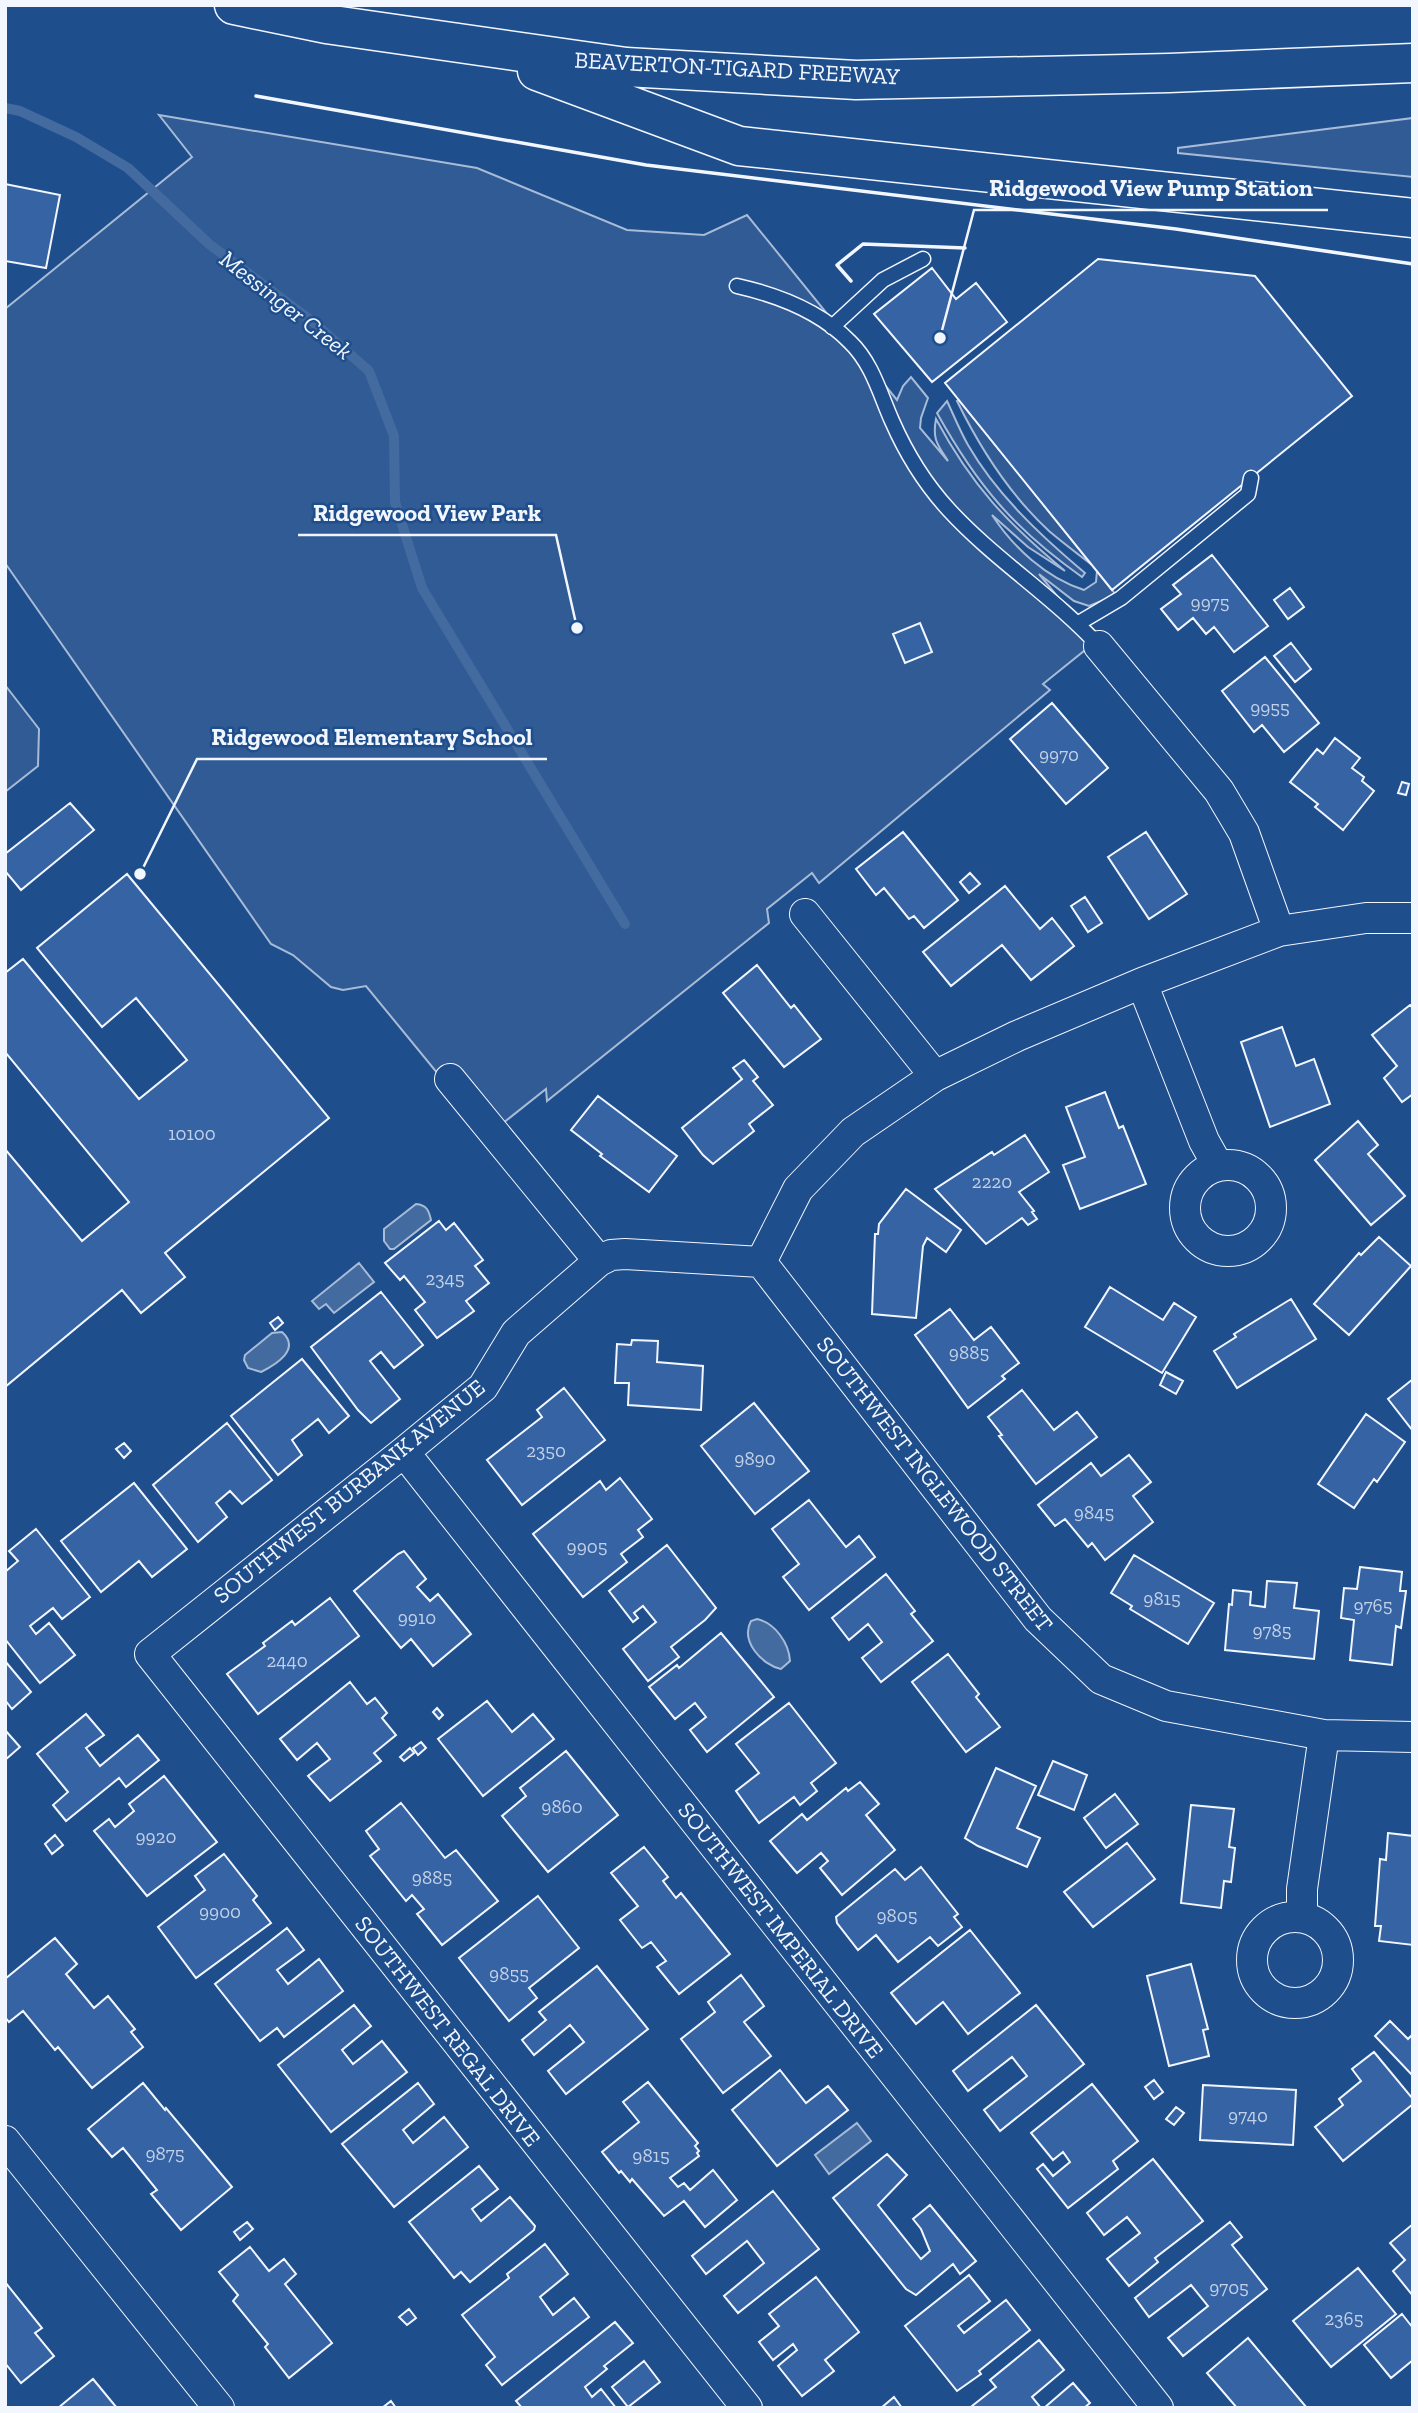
<svg xmlns="http://www.w3.org/2000/svg" width="1418" height="2413" viewBox="0 0 1418 2413" font-family="'Zilla Slab',serif">
  <style>
    .green { fill: #305b95; stroke: #a8bbd7; stroke-width: 2 }
    .water { fill: #446ba0; stroke: #a8bbd7; stroke-width: 2 }
    .lines { fill: none; stroke-linecap: round; stroke-linejoin: round }
    .stream { stroke: #446ba0; stroke-width: 10 }
    .building { fill: #3563a3; stroke: #f2f6ff; stroke-width: 2 }
    .lane-casing { stroke: #f2f6ff; stroke-width: 17 }
    .street-casing { stroke: #f2f6ff; stroke-width: 32 }
    .highway-casing { stroke: #f2f6ff; stroke-width: 41 }
    .lane { stroke: #1f4e8c; stroke-width: 14 }
    .street { stroke: #1f4e8c; stroke-width: 30 }
    .highway { stroke: #1f4e8c; stroke-width: 38 }
    .wall { stroke: #f2f6ff; stroke-width: 3.5 }
    .labels { text-anchor: middle; stroke-width: 5; stroke-linejoin: round; paint-order: stroke }
    .number-label { font-size: 19px; fill: #c3d1e8 }
    .street-label { font-size: 23px; fill: #f2f6ff; stroke: #1f4e8c }
    .water-label { font-size: 24px; font-style: italic; fill: #f2f6ff; stroke: #1f4e8c }
    .leader { fill: none; stroke: #f2f6ff; stroke-width: 2.5 }
    .callout-dot { fill: #f2f6ff; stroke: #1f4e8c; stroke-width: 2.5 }
    .callout-label { font-size: 24px; text-anchor: middle; font-weight: bold; fill: #f2f6ff; stroke: #1f4e8c; stroke-width: 5; stroke-linejoin: round; paint-order: stroke }
  </style>
  <rect width="100%" height="100%" fill="#1f4e8c"/>
  <path class="green" d="M159,115L477,168L627,230L704,235L747,215L897,400L903,386L911,377L928,398L921,418L920,428L948,461C938,445 932,440 936,419C972,486 1007,523 1065,571L1028,547L992,515C1013,547 1046,578 1084,590L1096,582L1097,571L1116,595L1089,606L1074,601L1039,574L1095,642L1043,684L1050,690L819,883L812,873L767,909L769,923L547,1101L546,1089L488,1135L366,986L343,990L331,987L293,955L271,944L5,563V309L192,157Z
    M1413,118V177L1178,153V148Z
    M959,400L1092,565C1078,554 1063,543 1049,531C1010,495 980,448 957,401Z
    M947,401C954,416 960,431 968,445C997,495 1041,536 1085,573L1082,577C1014,529 977,485 937,413Z
    M5,685L39,729L38,766L5,792Z"/>
  <path class="water" d="M416,1204C427,1205 429,1211 431,1220L394,1249H390L384,1241V1229Z
    M359,1263L374,1282L334,1313L326,1304L319,1309L312,1301Z
    M282,1332C301,1349 277,1364 261,1372L248,1368L244,1360L245,1355L272,1333Z
    M757,1619C775,1623 789,1643 790,1661L781,1669C762,1665 740,1641 751,1621Z
    M857,2123L871,2141L829,2174L815,2155Z"/>
  <g class="lines">
    <path class="stream" d="M5,108L20,111L76,137L128,168L209,244L313,322L369,371L394,436L395,502L422,588L625,924"/>
  </g>
  <path class="building" d="M5,184L60,195L46,268L5,261Z
    M1098,259L1255,276L1352,396L1112,590L945,383Z
    M932,268L956,299L976,283L1007,322L932,382L874,314Z
    M1212,555L1268,626L1234,652L1214,627L1206,634L1193,618L1178,630L1161,609L1181,594L1173,585Z
    M1290,588L1304,607L1288,619L1274,600Z
    M920,623L932,652L905,663L893,634Z
    M1291,643L1311,669L1295,682L1274,656Z
    M1265,657L1319,723L1284,752L1262,725L1254,732L1222,691Z
    M1052,703L1108,768L1066,804L1010,739Z
    M1335,738L1360,758L1352,768L1364,777L1362,781L1374,791L1343,830L1315,807L1318,804L1290,782L1317,749L1323,754Z
    M1402,782L1409,784L1406,795L1398,793Z
    M70,803L94,830L21,890L5,871V854Z
    M903,832L958,900L924,928L914,916L909,919L884,888L876,895L856,869Z
    M1146,832L1187,894L1149,919L1108,857Z
    M970,873L980,884L969,893L960,882Z
    M127,874L329,1118L165,1253L185,1277L141,1313L122,1290L5,1387V1149L82,1241L129,1202L5,1052V973L23,959L139,1099L187,1060L136,998L102,1027L37,948Z
    M1005,886L1040,929L1052,918L1074,946L1031,980L1002,945L951,986L923,952Z
    M1085,897L1102,923L1088,932L1071,906Z
    M757,965L791,1008L794,1005L821,1039L784,1067L723,993Z
    M1410,1005L1413,1008V1094L1402,1102L1384,1078L1397,1066L1372,1035Z
    M1282,1027L1296,1066L1314,1059L1330,1104L1270,1127L1241,1042Z
    M744,1060L758,1077L753,1081L773,1105L749,1124L754,1131L713,1164L703,1155L682,1128L742,1079L733,1068Z
    M1105,1092L1119,1128L1123,1126L1146,1184L1080,1209L1063,1165L1085,1157L1066,1107Z
    M598,1096L677,1156L649,1192L600,1156L602,1154L571,1130Z
    M1358,1121L1378,1145L1368,1154L1405,1196L1371,1225L1315,1160Z
    M1025,1135L1049,1172L1019,1192L1034,1211L1032,1212L1037,1219L1028,1225L1022,1218L986,1244L935,1189L992,1152L994,1155Z
    M906,1189L961,1230L946,1252L927,1238L923,1246L916,1318L872,1314L875,1234H878L879,1224Z
    M439,1221L446,1230L454,1223L483,1260L475,1266L489,1283L466,1301L474,1311L437,1338L415,1310L425,1302L404,1276L400,1280L385,1263Z
    M1379,1237L1411,1266L1349,1335L1314,1304L1359,1253L1361,1255Z
    M1110,1287L1163,1320L1174,1303L1196,1317L1162,1373L1085,1327Z
    M381,1292L423,1345L394,1368L381,1352L370,1361L400,1399L371,1423L358,1410L311,1347Z
    M1291,1299L1316,1339L1237,1388L1214,1351L1236,1337L1234,1334Z
    M950,1309L974,1340L991,1327L1019,1363L1002,1376L1005,1379L968,1408L915,1335Z
    M278,1317L283,1323L275,1330L270,1323Z
    M632,1340L658,1341L657,1362L703,1366L701,1410L628,1405L629,1383H615L617,1344L631,1345Z
    M302,1359L349,1416L329,1433L318,1419L292,1440L302,1455L278,1475L231,1416Z
    M1166,1372L1183,1381L1176,1394L1160,1385Z
    M1413,1379V1431L1388,1399Z
    M564,1388L605,1440L522,1505L487,1460L542,1417L537,1410Z
    M1022,1390L1054,1430L1077,1412L1097,1437L1036,1484L999,1436L1002,1435L988,1417Z
    M754,1403L809,1471L755,1514L701,1446Z
    M1366,1414L1405,1442L1377,1482L1374,1479L1354,1508L1318,1484Z
    M227,1423L272,1480L242,1504L230,1491L216,1503L227,1517L198,1542L153,1485Z
    M124,1443L131,1451L124,1458L116,1449Z
    M1129,1455L1151,1482L1133,1496L1153,1522L1105,1560L1092,1543L1088,1547L1065,1519L1055,1526L1038,1505L1091,1463L1101,1476Z
    M620,1478L652,1519L638,1530L643,1537L621,1554L627,1562L583,1597L533,1534L600,1481L606,1490Z
    M134,1483L187,1549L152,1577L139,1561L101,1592L61,1541Z
    M809,1500L846,1547L859,1536L875,1557L809,1610L783,1577L799,1564L772,1529Z
    M36,1529L90,1597L62,1619L53,1608L30,1626L36,1634L49,1623L75,1655L40,1683L5,1639V1572L18,1561L9,1551Z
    M667,1545L716,1608L705,1620L671,1647L679,1657L648,1681L623,1649L656,1622L643,1606L634,1613L638,1618L633,1622L609,1591Z
    M404,1551L426,1579L417,1587L430,1601L438,1594L471,1634L433,1666L411,1639L401,1648L354,1591L398,1554Z
    M1134,1555L1214,1603L1188,1644L1130,1609L1132,1606L1111,1593Z
    M1360,1567L1402,1572L1400,1591H1406L1401,1628L1396,1626L1392,1665L1350,1660L1354,1620L1341,1618L1344,1588L1357,1589Z
    M886,1574L915,1611L911,1614L933,1641L881,1682L862,1658L882,1642L868,1624L849,1640L832,1618Z
    M1267,1581L1297,1583L1294,1608L1319,1611L1314,1659L1225,1650L1229,1604L1232,1605L1233,1590L1251,1592L1250,1605L1265,1607Z
    M330,1598L359,1636L258,1714L227,1674L265,1646L263,1643L292,1621L295,1625Z
    M721,1633L774,1697L707,1752L690,1730L706,1717L695,1703L675,1719L649,1687L677,1665L679,1668Z
    M948,1654L979,1694L976,1697L1000,1727L966,1752L912,1682Z
    M5,1661L31,1692L12,1709L5,1700Z
    M350,1682L367,1704L375,1698L387,1713L382,1718L396,1735L374,1753L381,1761L330,1801L308,1776L330,1759L317,1743L297,1760L280,1739Z
    M487,1701L512,1732L533,1714L554,1739L483,1796L438,1739Z
    M789,1703L836,1763L811,1783L817,1791L800,1805L794,1797L759,1823L736,1791L759,1773L736,1744Z
    M437,1708L443,1715L439,1719L433,1712Z
    M86,1714L104,1735L86,1748L100,1766L138,1735L159,1760L126,1787L119,1778L66,1821L53,1805L68,1792L37,1754Z
    M5,1730L20,1747L5,1760Z
    M421,1742L426,1748L418,1755L413,1748Z
    M410,1748L414,1753L404,1761L400,1757Z
    M566,1751L618,1815L548,1872L502,1816L526,1796L520,1788Z
    M1053,1761L1087,1775L1074,1810L1038,1795Z
    M996,1768L1036,1786L1017,1828L1040,1838L1027,1867L978,1846L965,1838Z
    M164,1776L217,1842L147,1896L94,1831L109,1819L115,1827L134,1811L129,1804Z
    M860,1782L879,1804L866,1815L895,1850L842,1895L820,1868L828,1861L821,1853L797,1873L770,1841L802,1814L807,1820L846,1788L848,1791Z
    M1115,1794L1138,1824L1106,1848L1084,1818Z
    M401,1803L445,1858L456,1850L498,1901L442,1945L417,1914L424,1909L412,1895L406,1901L370,1856L379,1849L366,1831Z
    M1191,1805L1234,1809L1229,1847L1235,1848L1231,1882L1224,1881L1221,1908L1181,1903Z
    M1388,1833L1413,1836V1945L1379,1941L1381,1926H1375L1380,1859L1386,1860Z
    M55,1835L63,1845L52,1854L45,1844Z
    M1127,1843L1155,1879L1093,1927L1064,1892Z
    M644,1847L668,1877L663,1881L676,1898L681,1893L730,1954L679,1994L657,1967L666,1961L651,1942L642,1948L620,1920L638,1906L611,1873Z
    M224,1854L257,1896L253,1900L271,1923L196,1978L158,1927L205,1890L195,1876Z
    M921,1867L958,1914L954,1917L962,1927L938,1946L930,1937L898,1962L876,1935L858,1950L837,1923L836,1917L895,1869L905,1880Z
    M538,1896L579,1948L529,1988L537,1998L509,2021L459,1958Z
    M287,1928L304,1950L277,1970L288,1984L319,1959L343,1991L284,2037L277,2028L260,2041L215,1984Z
    M970,1930L1020,1993L968,2034L943,2002L916,2024L891,1993Z
    M55,1938L77,1964L66,1974L94,2008L108,1996L135,2029L131,2032L143,2047L92,2088L58,2047L55,2050L23,2011L9,2022L5,2017V1979Z
    M1191,1964L1208,2029L1203,2030L1209,2056L1169,2066L1147,1976Z
    M597,1966L648,2029L566,2094L548,2071L584,2042L570,2025L534,2055L522,2040L546,2020L539,2012Z
    M741,1975L764,2006L744,2022L771,2056L723,2093L681,2039L715,2012L708,2002Z
    M354,2005L371,2026L342,2050L353,2064L382,2041L407,2072L331,2132L278,2065Z
    M1036,2005L1084,2064L1000,2131L984,2110L1027,2076L1012,2057L968,2091L953,2071Z
    M1390,2021L1408,2039L1413,2034V2076L1375,2036Z
    M1374,2052L1413,2099V2104L1343,2161L1315,2127L1343,2105L1339,2099L1361,2081L1352,2069Z
    M780,2070L806,2103L828,2086L848,2110L777,2166L732,2110Z
    M1154,2080L1163,2092L1154,2099L1145,2087Z
    M648,2082L698,2143L695,2146L699,2151L697,2153L699,2156L670,2178L678,2187L684,2183L690,2190L713,2170L737,2200L705,2227L684,2201L664,2216L632,2179L630,2182L621,2171L619,2173L602,2152L639,2122L623,2102Z
    M143,2083L165,2110L166,2108L232,2187L181,2230L151,2194L157,2190L123,2148L112,2157L88,2129Z
    M418,2083L434,2104L403,2130L413,2143L444,2117L468,2147L394,2207L342,2144Z
    M1092,2084L1138,2141L1113,2161L1118,2169L1068,2208L1037,2169L1043,2164L1053,2176L1070,2162L1063,2152L1053,2160L1031,2133Z
    M1203,2085L1296,2090L1293,2145L1200,2140Z
    M1176,2107L1184,2113L1174,2125L1166,2119Z
    M887,2154L907,2175L878,2205L921,2259L930,2251L921,2229L913,2219L930,2205L976,2261L960,2274L953,2264L916,2295L906,2289L833,2198Z
    M1153,2159L1203,2221L1155,2258L1158,2262L1129,2286L1107,2259L1140,2233L1127,2217L1104,2235L1087,2213Z
    M479,2166L498,2189L472,2209L481,2221L510,2197L535,2226L534,2230L470,2282L461,2272L454,2278L409,2222Z
    M773,2191L819,2249L738,2313L724,2296L764,2263L747,2241L706,2274L692,2256Z
    M247,2222L253,2229L240,2240L234,2232Z
    M1230,2222L1242,2237L1232,2245L1267,2289L1183,2356L1168,2338L1208,2306L1191,2285L1149,2317L1135,2298Z
    M1413,2224V2296L1393,2271L1405,2260L1390,2243Z
    M545,2244L568,2274L540,2297L553,2315L574,2298L589,2317L502,2385L486,2365L495,2357L462,2315L509,2278L507,2274Z
    M250,2247L269,2271L284,2259L296,2274L285,2284L332,2343L289,2378L265,2347L268,2344L233,2301L238,2295L219,2272Z
    M1358,2268L1396,2314L1331,2367L1293,2321Z
    M969,2275L990,2301L958,2326L964,2333L1006,2300L1030,2330L979,2371L981,2374L957,2391L905,2326Z
    M816,2277L859,2332L825,2360L834,2371L802,2396L778,2366L797,2350L793,2344L773,2360L759,2342L779,2326L769,2314Z
    M5,2282L42,2328L35,2333L54,2356L21,2383L5,2363Z
    M409,2309L416,2318L407,2325L399,2317Z
    M1402,2314L1413,2328V2360L1391,2378L1364,2345Z
    M615,2322L633,2343L604,2366L607,2369L585,2387L592,2397L601,2389L616,2408H522L516,2401Z
    M1248,2338L1307,2408H1237L1207,2373Z
    M1039,2340L1064,2370L1032,2397L1041,2408H973L972,2406L996,2387L990,2380Z
    M644,2361L660,2382L628,2407L612,2387Z
    M93,2379L117,2408H58Z
    M1073,2383L1090,2403L1084,2408H1044Z
    M894,2397L902,2408H881Z
    M391,2401L396,2408H382Z"/>
  <g class="lines">
    <g class="lane-casing">
      <path id="lane" d="M737,286C777,295 821,312 850,342C872,363 880,394 892,421C906,453 926,485 949,510C995,560 1053,596 1099,646
        M832,327L883,280L923,259
        M1077,624L1121,598L1248,494L1251,478"/>
    </g>
    <g class="street-casing">
      <path id="street" d="M1099,646L1219,791L1244,833L1279,931L1366,918H1413
        M805,914L935,1076
        M1142,983L1204,1141L1218,1166
        M450,1079L599,1261
        M1185 1208a43 43 0 1 1 86 0a43 43 0 1 1-86 0Z
        M761,1262L1038,1619L1101,1679L1166,1706L1324,1735L1413,1737
        M761,1262L798,1189L853,1132L935,1076L1017,1036L1142,983L1279,931
        M404,1452L1158,2408
        M1302,1917V1889L1324,1735
        M1252 1960a43 43 0 1 1 86 0a43 43 0 1 1-86 0Z
        M5,2141L219,2408
        M747,2408L150,1654L404,1452L483,1387L516,1333L599,1261L611,1255L625,1254L761,1262"/>
    </g>
    <g class="highway-casing">
      <path id="highway" d="M234,5L326,24L626,67L856,80L1169,73L1413,63
        M537,71L739,146L1413,218"/>
    </g>
    <use href="#lane" class="lane"/>
    <use href="#street" class="street"/>
    <use href="#highway" class="highway"/>
    <path class="wall" d="M256,96L646,165L1176,229L1413,264
      M851,281L837,265L863,244L965,248"/>
  </g>
  <g class="labels">
    <g class="number-label">
      <text x="1210" y="609">9975</text>
      <text x="1270" y="714">9955</text>
      <text x="1059" y="761">9970</text>
      <text x="192" y="1140">10100</text>
      <text x="992" y="1188">2220</text>
      <text x="445" y="1285">2345</text>
      <text x="969" y="1359">9885</text>
      <text x="546" y="1457">2350</text>
      <text x="755" y="1465">9890</text>
      <text x="1094" y="1519">9845</text>
      <text x="587" y="1553">9905</text>
      <text x="1162" y="1605">9815</text>
      <text x="1373" y="1612">9765</text>
      <text x="417" y="1624">9910</text>
      <text x="1272" y="1637">9785</text>
      <text x="287" y="1667">2440</text>
      <text x="562" y="1813">9860</text>
      <text x="156" y="1843">9920</text>
      <text x="432" y="1884">9885</text>
      <text x="220" y="1918">9900</text>
      <text x="897" y="1922">9805</text>
      <text x="509" y="1980">9855</text>
      <text x="1248" y="2122">9740</text>
      <text x="165" y="2160">9875</text>
      <text x="651" y="2162">9815</text>
      <text x="1229" y="2294">9705</text>
      <text x="1344" y="2325">2365</text>
    </g>
    <g class="street-label">
      <text transform="translate(737 68) rotate(3)" y="8">BEAVERTON-TIGARD FREEWAY</text>
      <text transform="translate(935 1484) rotate(52)" y="8">SOUTHWEST INGLEWOOD STREET</text>
      <text transform="translate(349 1491) rotate(-39)" y="8">SOUTHWEST BURBANK AVENUE</text>
      <text transform="translate(781 1930) rotate(52)" y="8">SOUTHWEST IMPERIAL DRIVE</text>
      <text transform="translate(448 2031) rotate(52)" y="8">SOUTHWEST REGAL DRIVE</text>
    </g>
    <g class="water-label">
      <text transform="translate(286 305) rotate(38)" y="8">Messinger Creek</text>
    </g>
  </g>
  <path class="leader" d="M940 338L974 210H1328M577 628L556 535H298M140 874L197 759H547"/>
  <g class="callout-dot">
    <circle cx="940" cy="338" r="7"/>
    <circle cx="577" cy="628" r="7"/>
    <circle cx="140" cy="874" r="7"/>
  </g>
  <g class="callout-label">
    <text x="1151" y="196">Ridgewood View Pump Station</text>
    <text x="427" y="521">Ridgewood View Park</text>
    <text x="372" y="745">Ridgewood Elementary School</text>
  </g>
  <rect width="1418" height="2413" fill="none" stroke="#f2f6ff" stroke-width="14"/>
</svg>
